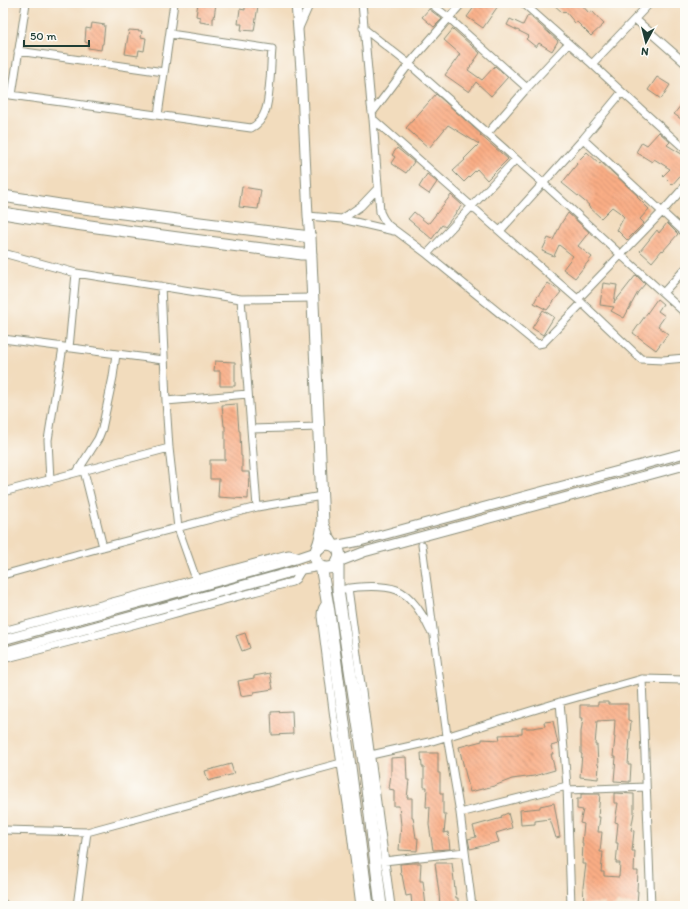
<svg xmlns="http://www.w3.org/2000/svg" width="688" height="909" viewBox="0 0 688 909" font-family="Itim,sans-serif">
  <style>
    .building { fill: url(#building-back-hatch) }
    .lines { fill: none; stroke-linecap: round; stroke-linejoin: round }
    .street-casing { stroke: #888c78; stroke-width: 9 }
    .secondary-casing { stroke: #888c78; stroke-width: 11 }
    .primary-casing { stroke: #888c78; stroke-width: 13 }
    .street { stroke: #fff; stroke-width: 7 }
    .secondary { stroke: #fff; stroke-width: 9 }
    .primary { stroke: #fff; stroke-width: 11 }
  </style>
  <defs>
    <pattern id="building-back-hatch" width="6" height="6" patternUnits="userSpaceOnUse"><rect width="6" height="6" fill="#faad85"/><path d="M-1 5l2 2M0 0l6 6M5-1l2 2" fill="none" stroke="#ca8e6e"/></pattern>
  </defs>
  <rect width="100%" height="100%" fill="#fdfcf7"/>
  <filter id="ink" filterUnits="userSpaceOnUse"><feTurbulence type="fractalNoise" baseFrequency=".025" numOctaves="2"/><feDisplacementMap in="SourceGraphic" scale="8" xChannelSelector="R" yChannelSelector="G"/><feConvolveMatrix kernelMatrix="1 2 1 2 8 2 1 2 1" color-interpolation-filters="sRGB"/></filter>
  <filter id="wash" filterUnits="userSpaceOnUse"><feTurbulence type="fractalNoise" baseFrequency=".012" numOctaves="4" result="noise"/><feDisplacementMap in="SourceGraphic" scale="16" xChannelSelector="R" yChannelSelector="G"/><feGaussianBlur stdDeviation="0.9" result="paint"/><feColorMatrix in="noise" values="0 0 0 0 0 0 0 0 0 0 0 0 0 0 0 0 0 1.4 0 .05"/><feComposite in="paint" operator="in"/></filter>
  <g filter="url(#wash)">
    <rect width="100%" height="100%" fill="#f2dcbd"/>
    <g id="blocks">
      <path class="building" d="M198,3H216L214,18H213V24L200,22V17L196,16Z
        M477,3H500L483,28L467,17Z
        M552,3H580L589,13L592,11L604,24L591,36L577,22L575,23L565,11L563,13Z
        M245,5L258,6L254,31L241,30L242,24H238L240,9L245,10Z
        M429,9L442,19L434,27L422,17Z
        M528,15L531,17L558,41L552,51L539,43L536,47L526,39L529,36L507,25L510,19L523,25Z
        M92,23L105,25L103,44H102L101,50L88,48V43L85,42L86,28L91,29Z
        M453,29L480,53L468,70L482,80L495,66L508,77L491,96L476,82L469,92L445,75L460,54L444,40Z
        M129,30L142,31L141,37L146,38L144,51L139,50L138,56L125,54Z
        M657,77L670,85L661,99L648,90Z
        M436,94L481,134L480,135L508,159L487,180L477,169L464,182L453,171L465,160L464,159L479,144L448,125L429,148L406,128Z
        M685,100V122L674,114Z
        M659,132L670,142L667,145L685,156V170L672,185L663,176L670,169L654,159L652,162L636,152L642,142L647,145Z
        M397,148L414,162L406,173L391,163L395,157L392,155Z
        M587,152L600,164L601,162L638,196L637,197L649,209L640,219L644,223L627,240L617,230L624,217L619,212L612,207L601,218L588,206L589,205L562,183L577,164L576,163Z
        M427,174L437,182L429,194L419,187Z
        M242,187L261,190L258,209L239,207Z
        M451,195L462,205L445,227L442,225L432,239L408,219L414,212L427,223H429Z
        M568,213L589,232L578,246L592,257L575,278L563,269L573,256L559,245L554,256L542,251L548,238L553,240L562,222Z
        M667,223L678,234L663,251L662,250L652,262L640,251L657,230L659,233Z
        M636,275L645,284L638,292L624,318L611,311L614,307L600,305L603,283L617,285L614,303Z
        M548,283L561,292L547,310L534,303L537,297Z
        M657,299L663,304L658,311L665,316L658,326L668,334L656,350L633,333Z
        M543,310L554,317L543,335L532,328Z
        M215,361L235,362V386H220V371H214Z
        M237,404L239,431H240L241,456H242V472H249L248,499L218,497L219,479H210V460H225V426H224L222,405Z
        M245,633L250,648L242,651L236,636Z
        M270,673L273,689L254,692V694L241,696L238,681L254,678V676Z
        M598,702H608V704H628V720L631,721L628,765H631L630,782L614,781L616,757H613L615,737H614L615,720L597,721L595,745H597L598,765L599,766L598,779L580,777L582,754H581V732L583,718H580V705H598Z
        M292,711L293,734L272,735L271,712Z
        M553,721L558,744L551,746L553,754H551L555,770L534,776L512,779L494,786L470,792L459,747L482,741V739L500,740L499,735L522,734V728H533L545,726L544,722Z
        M421,753H438V773H440V793H443V814H446L444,833L448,832L450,849L433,850L429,825L430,807H426L427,787H424V767H422Z
        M406,757L407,780H409L407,798H412V817H413L416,838H418L417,851L399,850L401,825L399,806H394V790L389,789L391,774V758Z
        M231,764L234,774L208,781L205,771Z
        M614,793L634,794V813L631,830L634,831L632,851H635L634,871H638L637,891H638L637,904L616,903L615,906H605V903L584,904L583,887L586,864H582L583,843H582L584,824L580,823L583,810L577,809V799H581V794H600L598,817H600L598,832H602L600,852H603L601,872H604V876L619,877L620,863H616L618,843H616L618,823L615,822L618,803H614Z
        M554,803L560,837L556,838L550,819L535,821V824L521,825L520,810L540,808V806Z
        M508,813L512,828L496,833L499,842L470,849L468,839L476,837L473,826L502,818L501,816Z
        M411,863H421L420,881H423L426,906H412L411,895L406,896L402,875H401L400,864Z
        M435,863H452L456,898H458V906H440L439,893Z"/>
    </g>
  </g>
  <g filter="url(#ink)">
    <use href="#blocks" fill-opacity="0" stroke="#888c78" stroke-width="1"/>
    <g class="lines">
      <g class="street-casing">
        <path id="street" d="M362,3L371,105L373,119L380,212L383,218L388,225L427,254L536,343L538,344L543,343L582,303
          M430,3L449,18L527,88
          M523,3L592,64L622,92L685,149
          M635,19L685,63
          M299,28L310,3
          M363,28L409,64L543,183L621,255L685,313
          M18,51L164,72
          M592,64L650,3
          M3,94L251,128C269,119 268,97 270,80C271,70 271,59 272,49L170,34
          M12,95L26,3
          M372,113L409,64L462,3
          M158,115L174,3
          M373,119L530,258L582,303L641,359L663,360L685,358
          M487,134L527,88L568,44
          M583,139L685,233
          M308,216L342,219L394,231
          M342,219L361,206L378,188
          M500,231L583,139L622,92
          M3,253L76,273L241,299L313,298
          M427,254L516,159
          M161,286L166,401L169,448L178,528L196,579
          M663,293L685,269
          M241,299L257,507
          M578,299L662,212L685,186
          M3,339L163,360
          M69,348L76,273
          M166,401L248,394
          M251,429L319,427
          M84,471L103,547
          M77,472L98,439L102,429L113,377L116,354
          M50,481L48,440L57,384L63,347
          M3,492L169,448
          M422,545L447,736L460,813L472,906
          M3,575L103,547L257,507L322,496
          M348,588L391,906
          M345,589C359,586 384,585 397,590C411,595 424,616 430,630
          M327,603C322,606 321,610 321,616L334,718L349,817L360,906
          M3,631L120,600L284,555L289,554L300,557
          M3,659C100,635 195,607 292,582L296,579L302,569
          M642,679L685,680
          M560,702L567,786L571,906
          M371,755L429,742L560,702L642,679L651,906
          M567,790L646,787
          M460,813L567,786
          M3,830L87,832L341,763
          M384,861L465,852
          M3,903L5,906
          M77,906L87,832"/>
      </g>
      <g class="secondary-casing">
        <path id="secondary" d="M296,3L301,70L308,216L310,237
          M334,546L360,541L685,453
          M338,562L364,552L685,465
          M3,640L280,564L316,552
          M3,652L302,569L321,566"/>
      </g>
      <g class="primary-casing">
        <path id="primary" d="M3,196L60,205L310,237L323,524
          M3,213C102,229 201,241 301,254H311
          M317,550C327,538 345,547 338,561C334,571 320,570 316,560C313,553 319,546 320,539C322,534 322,529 323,524L328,537L333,545
          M338,563V590L363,756L381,906
          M321,566L329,612L349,759L368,906"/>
      </g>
      <use href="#street" class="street"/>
      <use href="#secondary" class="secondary"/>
      <use href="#primary" class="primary"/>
    </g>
  </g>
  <rect width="688" height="909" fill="none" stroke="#fdfcf7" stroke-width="16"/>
  <g transform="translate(646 42) rotate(187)" stroke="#fdfcf7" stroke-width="3" paint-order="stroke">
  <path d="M0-3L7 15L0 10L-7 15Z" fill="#1f3d34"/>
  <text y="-6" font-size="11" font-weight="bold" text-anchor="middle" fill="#1f3d34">N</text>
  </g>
  <path d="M24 40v6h65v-6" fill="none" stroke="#1f3d34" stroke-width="2"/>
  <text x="30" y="40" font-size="12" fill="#1f3d34" stroke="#fdfcf7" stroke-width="3" paint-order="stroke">50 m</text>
</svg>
